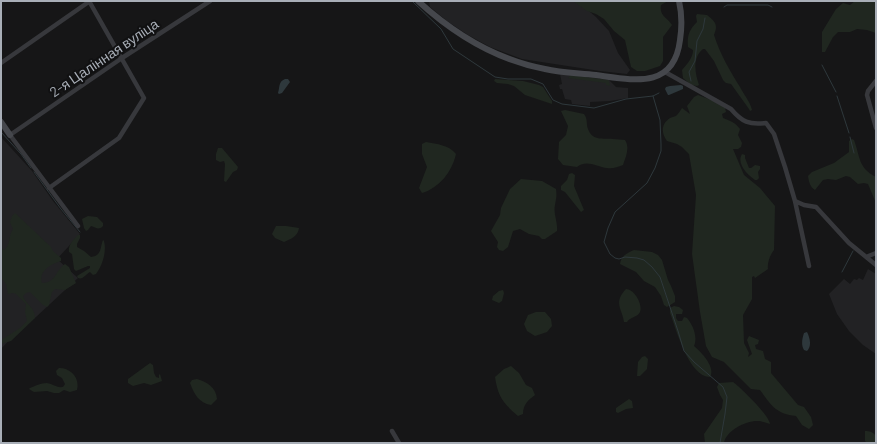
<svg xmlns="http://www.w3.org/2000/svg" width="877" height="444" viewBox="0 0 877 444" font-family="Barlow,sans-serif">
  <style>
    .built { fill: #222224 }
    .green { fill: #202720 }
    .water { fill: #2e383c }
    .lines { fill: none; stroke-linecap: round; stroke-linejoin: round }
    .stream { stroke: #2e383c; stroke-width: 1 }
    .street { stroke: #37383c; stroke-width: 4.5 }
    .secondary { stroke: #45474c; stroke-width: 6 }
    .labels { text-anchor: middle; stroke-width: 4; stroke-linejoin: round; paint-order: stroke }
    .street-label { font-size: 14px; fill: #a8aeb7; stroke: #111112 }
  </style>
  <rect width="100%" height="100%" fill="#161617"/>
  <path class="built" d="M429,1H577L596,17L609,31L618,53L630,70L627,74L600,71L522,59L490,47L468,35L447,21L430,7Z
    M560,74L609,80L616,87L628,88V98L610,101L590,102V106L572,104L571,100L565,99L562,89H560L559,85L562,84Z
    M1,137L32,171L53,201L80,234L57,259L78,278L36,317L14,335L1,349Z
    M868,269L876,274V354L863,345L849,331L837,314L829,294L844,279L850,284L854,279L857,280L859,278L863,280Z"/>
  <path class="green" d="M573,1H668L661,5C659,16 667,17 672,25L663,37V61L660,66L645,71H637L631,67L625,40L614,31L604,19L596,14L587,11Z
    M855,1H876V33L867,30L857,29L850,32H838L833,37L825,52H822V32L836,9L843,3L850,5Z
    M697,14L707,15C716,22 718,25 714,35C720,54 730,71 740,87C744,95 750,101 752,110L750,111L749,109L731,84L726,83L723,80L714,61L705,49H703C692,58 695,73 699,85L697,86L691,85L683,78L682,70C687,64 693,58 693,50L688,47C687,36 689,30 697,22L696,16Z
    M571,75L608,80L609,81L610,86L606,85V83L568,78Z
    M495,79L523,81L539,85L543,87L552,101V104L525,95L514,86L508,84L497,83L494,81Z
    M698,95L714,101L725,108L726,112L722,114L723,118C730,121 735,122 740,129L738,135L742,143L741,147L738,149H733L744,175L760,188L775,206L774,250C770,255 767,263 768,269L755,278L754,276L752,277V299L743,315L744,343L749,353L748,357L752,354L747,340L749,336L759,340L758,344L755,345L756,349L763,351L765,359L771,362V373L798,405L804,407L811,417L813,425L809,429L802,425L796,416C776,414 771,405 760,390L751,389L724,362L712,357L706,346L700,312L692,254L696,195L689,154L682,147L677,144L667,141C661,133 661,124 670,118C672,117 674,117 676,116C678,114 681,110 682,108L690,114L687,106L694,97Z
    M565,110L584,114C588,119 586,124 588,129C592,141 603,138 613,139C617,139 621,140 625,140C630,148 626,156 623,165C617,167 613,169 607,168C597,167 587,159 577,167L563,165L558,159L559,142L566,135L568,126L561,111Z
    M852,139L854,140C860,156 858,168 876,177V203L868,184L864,183L858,184L850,177L846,176L836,180L828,179L823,180L815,190C810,187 809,182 808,176L812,172L834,163L849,152V141Z
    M426,142C437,144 449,145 456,154C452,172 439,188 422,193L419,188L427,167L422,154V144Z
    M218,148H222L238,167L237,170L233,172L226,182L224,181L225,164L224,161L220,162L216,160V154Z
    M742,154L745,155V158L749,168H751L755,165L760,166V169L758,172L759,178L757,180H755C748,175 736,164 742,154Z
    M572,173L575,175L574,186L584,210L581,212L565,192L561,190V186L567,180L569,174Z
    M521,179L542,181L556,189C557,196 556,199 555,205C553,214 558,222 557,231L545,239H542L539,236L529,234L520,229L513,231L508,247L503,251L499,250L497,247L498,242L491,231L500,215L501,208L510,189Z
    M15,213L51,247L53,251L61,258V261C51,264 38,271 42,283C56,283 55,271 65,264L69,267L76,283L65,290L55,289L52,292L49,305L47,307L43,305L30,292L26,293L23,296C26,305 35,307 35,318L11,341L1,344V341L3,339L20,328L27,321L25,312L26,304L16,294L13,293L8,294C6,285 8,285 1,278V248L4,250C11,245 8,236 13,229L10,222L12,216Z
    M88,216L97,217L103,223V226C98,231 96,227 91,226L88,230L86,231L84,228L82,219Z
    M276,226H286L299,228C298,237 290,239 284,242L275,238L272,234Z
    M78,235H80V238L77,244V247L84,251L91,257C102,256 100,247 103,240L104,241C107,252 102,266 96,274L93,275L90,272C86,274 83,280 78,278L77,276L90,268V266H88L76,271L74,269L72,254L69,252C68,245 73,240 78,235Z
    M634,250L652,252L658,255L662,260L668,280L671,286L675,296V302L667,307L664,305L661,296L655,287L644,281L636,272L620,264C621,256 627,253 634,250Z
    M626,289C634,289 643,304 640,312C638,317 630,317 627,322H624C622,308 613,303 626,289Z
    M503,290L504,293L502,301L499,303L492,300L493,296L499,291Z
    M674,306L679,307L683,310L682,314H676V318L678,321H682L684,317L687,318C693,325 698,337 694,346C701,352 716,367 710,377C689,377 676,329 670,313V308Z
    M536,312H545L551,319L552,326L547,332L535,336L527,331L524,324L528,315Z
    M645,356L648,359L647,369L640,376H637L638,362L642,357Z
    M150,363L153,365L154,373L156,377L159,378V375L160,374L162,381L151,385L144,383L133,386L128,383V379Z
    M511,366L519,373L526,385L532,388L535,395C528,400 523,405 523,414L518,416C503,403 498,397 495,377L504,369Z
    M59,368C71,368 80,378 77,390L70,392L64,390L59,393H54L47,391L34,392L29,389L30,388C35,386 41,383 47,383C53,384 57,388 63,387L65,384L62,378L57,375L56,371Z
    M197,379C207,382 216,387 217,399L211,405C199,403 194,394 190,383L192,380Z
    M733,382C741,388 769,415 770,424C766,423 762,421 757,421C745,421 726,431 724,443H705L704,434L722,408L723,400L720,395L717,387L719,383Z
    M629,399L632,401L633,408L626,409L618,413L616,412V408Z
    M865,431C870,431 873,432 876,436V443H867L865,441Z"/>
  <path class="water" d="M285,79H288L290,82L282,93L279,94L278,93C280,87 278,82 285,79Z
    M681,85L683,86V89L669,95H668L665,89L666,87L670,86Z
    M807,332C810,338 812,346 807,351L804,350C801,345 802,339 804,333Z"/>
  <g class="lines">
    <path class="stream" d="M412,1L441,29L453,49L495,77L508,79H531L543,84L553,100L562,104L594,108L626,99L653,96L659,93
      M724,7L727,5H768L772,7
      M822,65L836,92
      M691,81L689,72L695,61L697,41L703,29L705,18
      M653,96L660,120L661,144V151L655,168L647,183L615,212L608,228L604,242L610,254L615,258L619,259L625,257L637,258L644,260L652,267L660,277L678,331L684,351L694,362L723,387L727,397L725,414L720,443
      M837,96L849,133
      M1,132L21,154L31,168
      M850,137L854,153
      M34,172L61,209L80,232
      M842,272L853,251"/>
    <path class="street" d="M1,63L90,1
      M665,72L731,109C742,122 749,125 766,123L774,134L785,167L795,201L809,266
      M876,81L868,91L867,95L876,128
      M49,188L119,138L144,98L89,1
      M795,201L804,205L816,207L849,243L876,265
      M78,226L10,135L122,58L210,1
      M866,257L876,253
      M392,431L399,443"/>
    <path class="secondary" d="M418,1C453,33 497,60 545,69C562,73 579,73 596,75C633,80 674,90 680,40C682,27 682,14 679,1
      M1,122L10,135"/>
  </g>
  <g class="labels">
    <g class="street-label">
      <text transform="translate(104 58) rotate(-34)" y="5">2-я Цалінная вуліца</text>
    </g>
  </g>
  <rect width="877" height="444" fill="none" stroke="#a8aeb7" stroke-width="4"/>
</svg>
